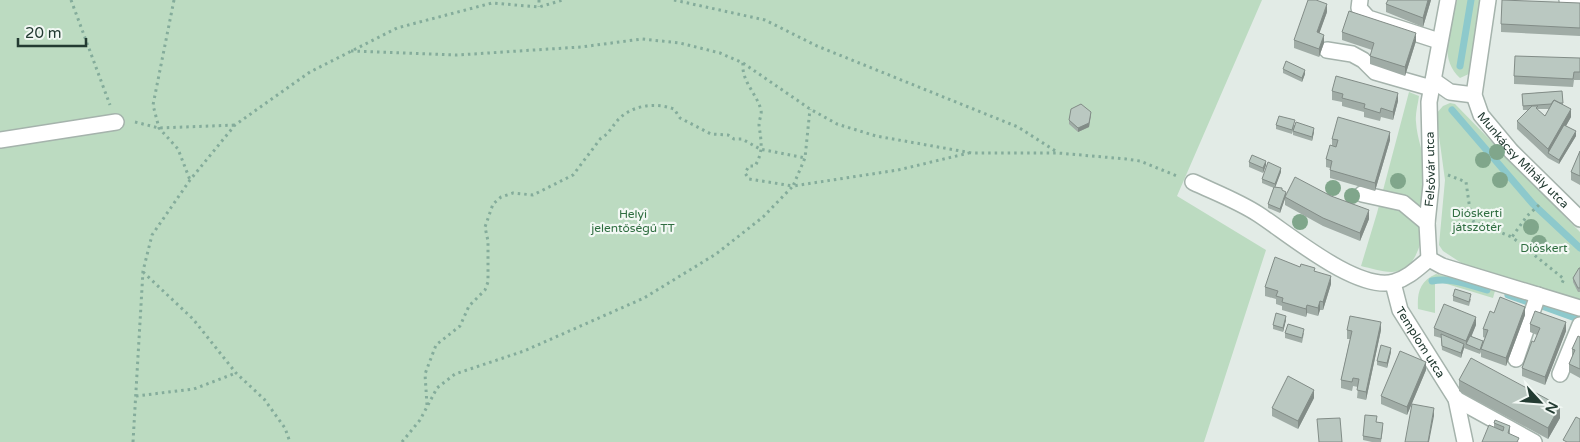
<svg xmlns="http://www.w3.org/2000/svg" width="1580" height="442" viewBox="0 0 1580 442" font-family="'Varela Round',sans-serif">
  <style>
    .green { fill: #bcdbc1 }
    .lines { fill: none; stroke-linecap: round; stroke-linejoin: round }
    .stream { stroke: #8dc9cc; stroke-width: 7 }
    .minor-casing { stroke: #a5b3ac; stroke-width: 18 }
    .path { stroke: #84ac9b; stroke-width: 3; stroke-dasharray: 2.5 4; stroke-linecap: butt }
    .minor { stroke: #fff; stroke-width: 15 }
    .tree { fill: #80a68b }
    .wall { fill: #a0aca6; fill-rule: evenodd }
    .shaded-wall { fill: #828c87 }
    .building { fill: #bac8c1; stroke: #828c87 }
    .labels { text-anchor: middle; stroke-width: 4.5; stroke-linejoin: round; paint-order: stroke }
    .street-label { font-size: 12px; fill: #233b32; stroke: #f2f8f4 }
    .park-label { font-size: 12px; fill: #306e41; stroke: #f2f8f4 }
  </style>
  <rect width="100%" height="100%" fill="#e2ebe6"/>
  <path class="green" d="M0,0H1262L1177,196L1266,250L1204,442H0Z
    M1457,0H1483L1471,73L1460,78C1437,57 1451,26 1457,0Z
    M1409,92L1419,96C1418,104 1415,114 1416,122C1417,139 1424,154 1426,171C1429,195 1427,259 1402,270C1390,275 1374,269 1361,266L1377,213Z
    M1450,103L1455,104L1580,232V299L1466,266L1443,251L1439,245L1445,180L1436,114L1443,106Z
    M1436,274L1496,287L1493,298L1437,281L1435,284V313L1418,309C1417,292 1420,281 1436,274Z"/>
  <g class="lines">
    <path class="stream" d="M1460,66L1471,0
      M1452,110L1533,204L1580,248
      M1432,281C1450,277 1469,285 1487,290
      M1508,295L1528,302
      M1542,306L1578,319"/>
    <g class="minor-casing">
      <g id="minor">
        <path d="M1360,0L1359,8L1368,18L1439,41"/>
        <path id="s1" d="M1488,0L1474,95L1481,115L1511,151L1580,219"/>
        <path d="M1567,0L1580,1"/>
        <path d="M1327,50L1352,54L1363,60L1375,72L1431,88"/>
        <path d="M1433,80L1450,92L1474,95"/>
        <path d="M0,140L116,122"/>
        <path d="M1193,182C1214,192 1238,201 1258,214C1289,234 1357,292 1394,282C1408,278 1418,268 1429,259"/>
        <path d="M1362,194L1403,203L1427,223"/>
        <path id="s2" d="M1429,259L1427,223L1431,185L1429,102L1448,0"/>
        <path d="M1429,259L1442,266L1580,308"/>
        <path id="s3" d="M1393,283L1400,310L1456,399L1465,442"/>
        <path d="M1516,359L1538,295"/>
        <path d="M1560,374L1580,325"/>
        <path d="M1456,399L1534,442"/>
      </g>
    </g>
    <path class="path" d="M71,0L110,105
      M174,0L153,105L159,128L178,149L190,180
      M539,0V7
      M674,0L765,20L817,46L1018,127L1057,152
      M351,51L457,55L581,47L642,39L680,43L720,53L743,63L810,109L837,124L876,136L972,153H1058L1126,159L1140,161L1177,176
      M743,63C741,81 757,94 761,110C762,114 759,120 759,125C761,141 764,151 755,166H749L745,173L749,179L793,186L805,158L810,109
      M135,122L159,128L235,125
      M1448,175L1466,182L1471,217L1474,222L1512,237
      M1539,205L1527,216L1512,237L1564,279L1562,283
      M143,272L193,319L236,373L264,399L285,428L290,442
      M136,396L194,389L236,373
      M427,405L425,374L436,345L460,326L469,306L485,290L488,282V241L485,227L493,204L501,197L513,193L533,195L573,175L601,138C609,134 611,128 617,121C631,105 655,102 674,109L680,118L711,134L728,135L734,139H742L760,149L805,158
      M133,442L143,271L152,235L190,180L235,125L310,72L397,28L492,3L539,7L563,0
      M402,442L420,420L437,388L455,374L524,351L644,298L716,254L763,217L793,186L898,170L969,153"/>
    <use href="#minor" class="minor"/>
  </g>
  <g class="tree">
    <circle cx="1497" cy="152" r="8"/>
    <circle cx="1483" cy="160" r="8"/>
    <circle cx="1500" cy="180" r="8"/>
    <circle cx="1398" cy="181" r="8"/>
    <circle cx="1333" cy="188" r="8"/>
    <circle cx="1352" cy="196" r="8"/>
    <circle cx="1300" cy="222" r="8"/>
    <circle cx="1531" cy="227" r="8"/>
    <circle cx="1539" cy="243" r="8"/>
  </g>
  <path class="wall" d="M1388,0H1431L1423,27L1386,12V4Z
    M1580,3V36L1501,32V24Z
    M1327,12L1319,33L1324,43L1319,57L1294,48V40Z
    M1342,32L1416,41L1405,76L1370,64V56L1372,50L1342,40Z
    M1580,58V80H1574L1573,87L1514,84V76Z
    M1283,69L1305,74L1302,82L1283,73Z
    M1332,91L1398,101L1393,120L1381,117L1380,121L1364,117V112L1342,106V102L1332,100Z
    M1562,91L1563,105L1571,117L1566,126L1576,136L1559,164L1548,158L1517,129V121L1528,110H1523L1522,94ZM1538,109H1549L1545,116L1538,110Z
    M1091,116L1089,127L1078,132L1069,124V120Z
    M1276,125H1295L1314,132L1312,141L1293,135V131L1292,134L1276,129Z
    M1332,139L1390,140L1375,191L1330,178V168L1326,167V159L1332,146Z
    M1580,151V185L1571,180V172Z
    M1249,162L1266,165L1263,173L1249,167Z
    M1281,172L1275,187L1282,190L1286,195L1369,219L1360,241L1323,226L1285,205V198L1280,213L1268,208V204L1274,188L1262,183V179Z
    M1300,267L1315,271L1331,284L1323,310H1320L1318,316L1307,313L1306,317L1282,310V306L1276,304V299L1265,296V287Z
    M1580,268V292H1578L1573,282V278Z
    M1453,296L1471,299L1469,306L1453,301Z
    M1494,313L1525,315L1506,366L1481,357V352L1480,354L1464,348L1461,358L1442,350L1441,338L1434,336V328L1476,325L1471,336L1483,341L1485,338L1483,337V329Z
    M1286,320L1283,332L1273,329V325Z
    M1530,324L1566,331L1545,385L1522,376V368L1537,335L1530,332Z
    M1347,330H1381L1366,400L1357,398L1358,387L1353,386L1352,391L1341,388V380L1350,339H1347Z
    M1285,333H1304L1302,343L1285,338Z
    M1580,337V378L1569,372V364L1572,357V349Z
    M1391,352L1387,368L1377,365V361Z
    M1426,370L1407,415L1381,404V396Z
    M1459,380L1560,418L1548,439L1459,391Z
    M1314,398L1298,429L1272,416V408Z
    M1377,422L1383,428L1381,442H1372L1363,440V436Z
    M1494,423L1510,426V434L1519,442L1494,427Z"/>
  <path class="shaded-wall" d="M1428,0H1431L1423,27V18Z
    M1327,4V12L1317,40V32Z
    M1416,33V41L1405,76V67Z
    M1324,35V43L1319,57V49Z
    M1305,70V74L1302,82V78Z
    M1398,93V101L1393,120V112Z
    M1571,109V117L1550,154L1548,153V149Z
    M1091,112L1089,127L1078,132V128Z
    M1314,128V132L1312,141V137Z
    M1576,131V136L1559,164V160Z
    M1390,132V140L1375,191V183Z
    M1266,161V165L1263,173V168Z
    M1281,168V172L1275,188V184Z
    M1286,192V196L1280,213V209Z
    M1369,210V219L1360,241V233Z
    M1331,276V284L1323,310V302Z
    M1320,301V310L1318,316V308Z
    M1307,305V313L1306,317V309Z
    M1525,307V315L1506,366V358Z
    M1286,316V320L1283,332V328Z
    M1476,317V325L1468,345L1466,344V341Z
    M1381,322V330L1366,400V392Z
    M1566,322V331L1545,385V377Z
    M1464,344V348L1461,358V353Z
    M1391,348V352L1387,368V363Z
    M1426,362V370L1407,415V407Z
    M1314,390V398L1298,429V421Z
    M1560,406V418L1548,439V428Z
    M1434,408V416L1429,442H1428Z"/>
  <path class="building" d="M1308,0H1316L1327,4L1317,32L1324,35L1319,49L1294,40Z
    M1388,0H1428L1423,18L1386,4Z
    M1502,0L1580,3V28L1501,24Z
    M1349,11L1416,33L1405,67L1370,56L1374,43L1342,32Z
    M1515,56L1580,58V72H1574L1573,79L1514,76Z
    M1286,61L1305,70L1302,78L1283,69Z
    M1336,76L1398,93L1393,112L1381,108L1380,113L1364,108L1365,104L1342,98L1343,94L1332,91Z
    M1562,91L1563,103H1560L1554,100L1551,104L1523,106L1522,94Z
    M1554,100L1571,109L1548,149L1517,121L1532,106H1538L1536,108L1545,116Z
    M1081,104L1091,112L1089,123L1078,128L1069,120L1071,109Z
    M1279,116L1295,120L1292,130L1276,125Z
    M1338,117L1390,132L1375,183L1330,170L1332,161L1326,159L1330,145L1336,147L1338,140L1332,139Z
    M1296,122L1314,128L1312,137L1293,131Z
    M1564,125L1576,131L1559,160L1548,153Z
    M1580,151V176L1571,172Z
    M1252,155L1266,161L1263,168L1249,162Z
    M1268,162L1281,168L1275,184L1262,179Z
    M1295,177L1331,196L1369,210L1360,233L1323,218L1285,197Z
    M1274,187L1282,188V190L1286,192L1280,209L1268,204Z
    M1275,257L1300,267L1301,264L1315,268L1314,271L1331,276L1323,302L1320,301L1318,308L1307,305L1306,309L1282,302L1283,298L1276,296L1278,291L1265,287Z
    M1579,268H1580V288H1578L1573,278Z
    M1455,289L1471,294L1469,302L1453,296Z
    M1500,297L1525,307L1506,358L1481,349L1488,330L1483,329L1490,311L1494,313Z
    M1444,304L1476,317L1466,341L1434,328Z
    M1535,311L1566,322L1545,377L1522,368L1532,341L1534,342L1540,328L1530,324Z
    M1276,313L1286,316L1283,328L1273,325Z
    M1350,316L1381,322L1366,392L1357,390L1359,379L1353,378L1352,382L1341,380L1352,331L1347,330Z
    M1288,324L1304,329L1302,338L1285,333Z
    M1441,334L1464,344L1461,353L1442,346Z
    M1470,336L1483,341L1480,350L1466,344Z
    M1578,336L1580,337V369L1569,364L1575,350L1572,349Z
    M1381,345L1391,348L1387,363L1377,361Z
    M1400,351L1426,362L1407,407L1381,396Z
    M1471,358L1560,406L1548,428L1459,380Z
    M1288,376L1314,390L1298,421L1272,408Z
    M1412,404L1434,408L1428,442H1405Z
    M1365,415L1377,416L1376,422L1383,423L1381,439L1363,436Z
    M1576,417L1580,419V442H1567L1563,440Z
    M1340,418L1342,442H1319L1317,419Z
    M1495,420L1510,426L1508,433L1519,438L1517,442H1482L1489,425L1503,431L1504,427L1494,423Z"/>
  <g class="labels">
    <g class="street-label">
      <text dy="4" stroke="none"><textPath href="#s1" startOffset="179">Munkácsy Mihály utca</textPath></text>
      <text dy="4" stroke="none"><textPath href="#s2" startOffset="90">Felsővár utca</textPath></text>
      <text dy="4" stroke="none"><textPath href="#s3" startOffset="66">Templom utca</textPath></text>
    </g>
    <g class="park-label">
      <text x="1477" y="217">Dióskerti<tspan x="1477" dy="14">játszótér</tspan></text>
      <text x="633" y="218">Helyi<tspan x="633" dy="14">jelentőségű TT</tspan></text>
      <text x="1544" y="252">Dióskert</text>
    </g>
  </g>
  <g transform="translate(1540 402) rotate(116)" stroke="#f2f8f4" stroke-width="4" paint-order="stroke">
  <path d="M0-4L9 19L0 12L-9 19Z" fill="#233b32"/>
  <text y="-8" font-size="14" font-weight="bold" text-anchor="middle" fill="#233b32">N</text>
  </g>
  <path d="M18 38v8h68v-8" fill="none" stroke="#233b32" stroke-width="2.5"/>
  <text x="25" y="38" font-size="15" fill="#233b32" stroke="#f2f8f4" stroke-width="4" paint-order="stroke">20 m</text>
</svg>
